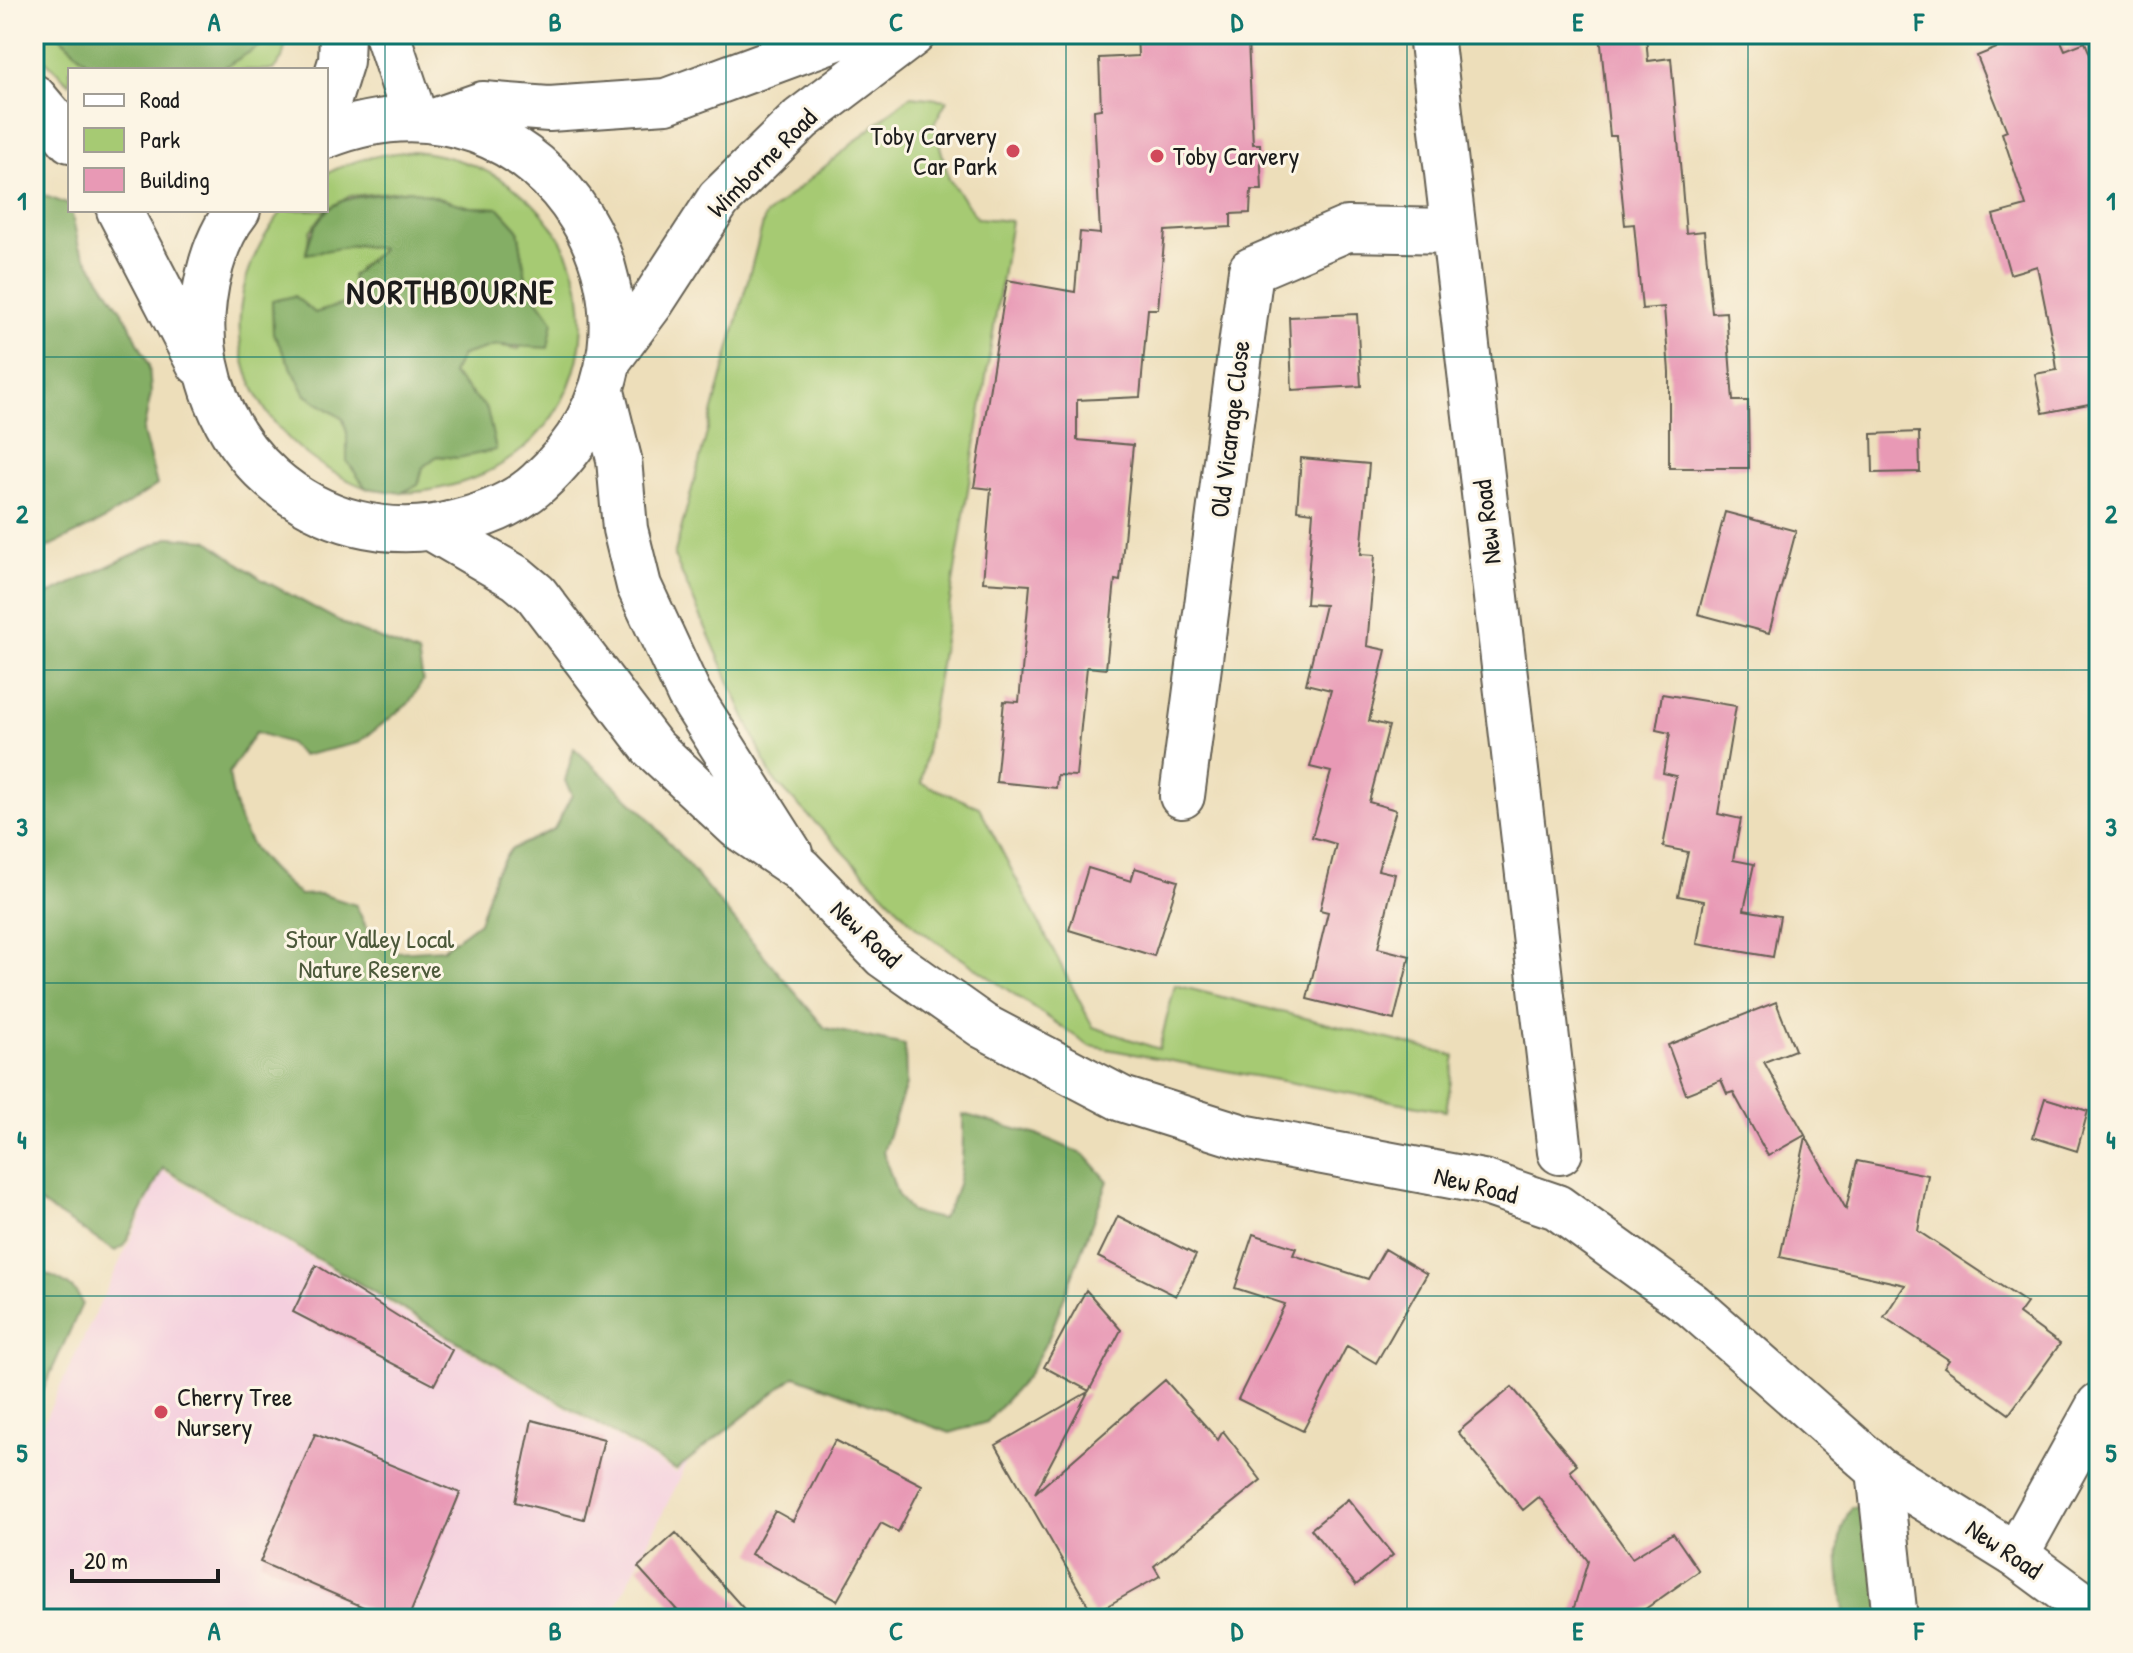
<svg xmlns="http://www.w3.org/2000/svg" width="2133" height="1653" viewBox="0 0 2133 1653" font-family="'Patrick Hand',sans-serif">
  <style>
    .built { fill: #f4cfde }
    .green { fill: #a6ca73; stroke: #617348; stroke-width: 2 }
    .forest { fill: #84ae65; stroke: #506540; stroke-width: 2 }
    .building { fill: #e899b5 }
    .lines { fill: none; stroke-linecap: round; stroke-linejoin: round }
    .minor-casing { stroke: #656053; stroke-width: 48 }
    .major-casing { stroke: #656053; stroke-width: 48 }
    .minor { stroke: #fff; stroke-width: 44 }
    .major { stroke: #fff; stroke-width: 44 }
    .grid { fill: none; stroke: #0f766e; stroke-width: 2; stroke-opacity: 0.55 }
    .poi-dot { fill: #d1495b; stroke: #fcf5e5; stroke-width: 3 }
    .labels { text-anchor: middle; stroke-width: 6; stroke-linejoin: round; paint-order: stroke }
    .poi-label { font-size: 26px; fill: #1c1c1c; stroke: #fcf5e5; text-anchor: start }
    .street-label { font-size: 26px; fill: #1c1c1c; stroke: #fcf5e5 }
    .park-label { font-size: 26px; fill: #4c593a; stroke: #fcf5e5 }
    .district-label { font-size: 34px; font-weight: bold; letter-spacing: 2px; fill: #1c1c1c; stroke: #fcf5e5 }
    .neatline { fill: none; stroke: #0f766e; stroke-width: 3 }
    .grid-label { font-size: 26px; text-anchor: middle; font-weight: bold; fill: #0f766e }
  </style>
  <rect width="100%" height="100%" fill="#fcf5e5"/>
  <filter id="ink" filterUnits="userSpaceOnUse"><feTurbulence type="fractalNoise" baseFrequency=".0125" numOctaves="2"/><feDisplacementMap in="SourceGraphic" scale="16" xChannelSelector="R" yChannelSelector="G"/><feConvolveMatrix kernelMatrix="1 2 1 2 8 2 1 2 1" color-interpolation-filters="sRGB"/></filter>
  <filter id="wash" filterUnits="userSpaceOnUse"><feTurbulence type="fractalNoise" baseFrequency=".006" numOctaves="4" result="noise"/><feDisplacementMap in="SourceGraphic" scale="32" xChannelSelector="R" yChannelSelector="G"/><feGaussianBlur stdDeviation="1.8" result="paint"/><feColorMatrix in="noise" values="0 0 0 0 0 0 0 0 0 0 0 0 0 0 0 0 0 1.4 0 .05"/><feComposite in="paint" operator="in"/></filter>
  <g filter="url(#wash)">
    <rect width="100%" height="100%" fill="#eddeba"/>
    <path class="built" d="M163,1171L676,1473L689,1460L610,1619H34V1442Z"/>
    <path class="green" d="M34,34H57L95,70H70V84L34,50Z
      M279,34H288L282,59L273,70H220Z
      M910,96L947,100L934,124L949,179L977,218L1011,221L921,783L979,807L1093,1027L1159,1049L1175,985L1455,1056L1446,1111L1090,1046L917,928L772,778L674,556L765,216Z
      M413,151C646,176 634,483 401,493L418,485L423,467L437,456L458,458L487,409L452,374L462,355L496,345L519,349L538,296L527,285L518,229L499,208L470,207L410,190L350,196L326,210V174C354,159 381,154 413,151Z
      M283,210H326L310,231L306,253L358,245L383,249L359,267L354,301L315,313L294,296L272,302L274,333L306,395L343,419L347,433V461L366,488C244,440 198,317 283,210Z"/>
    <path class="forest" d="M57,34H279L220,70H95Z
      M410,190L470,207L499,208L518,229L527,285L553,321L548,348L496,345L462,355L452,374L487,409L496,450L458,458L437,456L423,467L418,485L401,493L366,488L347,461V433L343,419L306,395L273,333L272,301L294,296L315,313L353,301L352,276L382,249L358,245L306,254C320,188 356,200 410,190Z
      M34,192L70,205L79,247L127,319L149,365L151,394L143,432L157,485L102,521L34,554Z
      M170,537L207,540L261,579L350,627L418,654L423,681L408,704L358,743L302,756L289,743L256,732L229,773C237,833 254,858 300,895L321,894L356,905L366,927L397,952L443,949L479,922L495,873L510,850L554,829L572,795L565,781L574,748L645,814L825,1028L905,1045L906,1085L883,1152L897,1194L911,1212L941,1219C965,1188 963,1152 963,1114L1041,1136L1085,1155L1108,1181L1049,1337L1028,1375L987,1422L950,1433L795,1376L676,1470L163,1168L124,1246L115,1251L34,1199V601Z
      M34,1269C52,1277 77,1284 82,1304L34,1410Z
      M1852,1507L1865,1508L1890,1619H1845C1841,1583 1830,1538 1852,1507Z"/>
    <g id="blocks">
      <path class="building" d="M1137,34H1226V42L1248,41L1253,144H1260L1262,190H1251L1250,213L1231,214V227L1165,231L1158,309H1148L1140,397L1077,400V440L1133,445L1120,581L1115,580L1106,669L1087,667L1076,776L1057,775L1056,788L996,782L1004,701L1019,702L1030,585L983,582L991,489L974,487L1007,280L1075,292L1080,232L1100,234L1094,110L1101,109L1099,58L1138,56Z
        M1600,34H1646L1648,61L1671,58L1686,233L1704,231L1712,313L1726,312L1733,401H1748L1749,468H1669V372L1664,307L1642,309L1634,224L1625,225L1616,136H1610Z
        M2031,34H2058L2065,50L2085,42L2099,76V402L2043,413L2035,374L2057,370L2055,355L2037,266L2010,274L1993,215L2026,206L2002,133L2007,131L1977,56Z
        M1357,314L1361,386L1292,390L1289,317Z
        M1919,432L1920,472L1873,473L1872,434Z
        M1301,458L1369,464L1361,554L1375,555L1367,646L1386,650L1369,721L1389,726L1369,802L1396,810L1378,870L1395,874L1378,948L1410,956L1394,1020L1307,999L1328,912L1320,910L1336,844L1312,837L1331,772L1310,767L1331,690L1306,684L1325,605L1306,604L1313,512L1297,510Z
        M1725,512L1796,531L1769,633L1698,614Z
        M1662,694L1736,706L1718,814L1741,819L1733,860L1754,864L1744,910L1780,916L1773,957L1697,944L1704,901L1678,896L1688,852L1663,847L1676,776L1663,773L1670,733L1656,730Z
        M1088,868L1131,881L1135,868L1178,881L1154,956L1069,930Z
        M1776,1002L1795,1050L1764,1062L1805,1135L1768,1156L1733,1092L1727,1094L1721,1080L1686,1094L1668,1045Z
        M2045,1098L2088,1111L2077,1151L2033,1137Z
        M1806,1137L1846,1209L1857,1161L1928,1175L1918,1231L2027,1303L2019,1314L2060,1344L2009,1414L1944,1367L1949,1360L1884,1317L1905,1285L1780,1257Z
        M1118,1216L1196,1255L1176,1296L1098,1257Z
        M1253,1234L1296,1248L1293,1255L1368,1279L1385,1249L1427,1274L1376,1363L1347,1346L1303,1431L1238,1399L1285,1304L1235,1288Z
        M316,1265L452,1350L434,1385L293,1312Z
        M1086,1290L1121,1330L1089,1391L1044,1367Z
        M1165,1380L1218,1440L1223,1431L1261,1480L1154,1566L1160,1576L1093,1614L996,1445L1088,1392L1035,1493Z
        M1512,1387L1577,1465L1570,1471L1632,1558L1673,1533L1699,1571L1631,1619H1580V1616L1572,1614L1588,1561L1539,1497L1523,1510L1458,1432Z
        M532,1420L604,1439L584,1519L515,1502Z
        M315,1434L460,1493L408,1619H391L260,1562Z
        M835,1440L922,1485L898,1532L881,1523L837,1601L751,1554L775,1511L793,1521Z
        M1348,1499L1393,1555L1356,1585L1311,1529Z
        M676,1533L753,1619H685L638,1567Z"/>
    </g>
  </g>
  <g filter="url(#ink)">
    <use href="#blocks" fill-opacity="0" stroke="#656053" stroke-width="2"/>
    <g class="lines">
      <g class="minor-casing">
        <path id="minor" d="M387,34L415,118
          M1431,34L1560,1152
          M326,109L341,61L342,34
          M1182,796L1251,270L1347,229L1453,231
          M1879,1470L1895,1619
          M2016,1555L2099,1405"/>
      </g>
      <g class="major-casing">
        <path id="major" d="M34,97L70,140
          M440,119L483,104L549,109L666,101L847,34
          M119,210L199,364
          M238,210C218,235 208,269 204,300C186,441 318,560 458,522C486,515 516,503 538,483C714,324 547,49 326,136
          M611,357L652,302L719,199L801,119L913,34
          M602,392L619,459L625,529L639,586L689,694L790,853
          M433,529L517,578L536,594L653,748L738,827L800,869L884,956L983,1026L1122,1099L1243,1137L1483,1182L1557,1207L1692,1305L1879,1470L2016,1555L2099,1616"/>
      </g>
      <use href="#minor" class="minor"/>
      <use href="#major" class="major"/>
    </g>
  </g>
  <path class="grid" d="M385,34V1619M726,34V1619M1066,34V1619M1407,34V1619M1748,34V1619M34,357H2099M34,670H2099M34,983H2099M34,1296H2099"/>
  <g class="poi-dot">
    <circle cx="1013" cy="151" r="8"/>
    <circle cx="1157" cy="156" r="8"/>
    <circle cx="161" cy="1412" r="8"/>
  </g>
  <g class="labels">
    <g class="poi-label">
      <text x="997" y="145" text-anchor="end">Toby Carvery<tspan x="997" dy="30">Car Park</tspan></text>
      <text x="1173" y="165">Toby Carvery</text>
      <text x="177" y="1406">Cherry Tree<tspan x="177" dy="30">Nursery</tspan></text>
    </g>
    <g class="street-label">
      <text transform="translate(762 163) rotate(-45)" y="9">Wimborne Road</text>
      <text transform="translate(1230 429) rotate(-83)" y="9">Old Vicarage Close</text>
      <text transform="translate(1487 522) rotate(-97)" y="9">New Road</text>
      <text transform="translate(866 934) rotate(43)" y="9">New Road</text>
      <text transform="translate(1476 1185) rotate(14)" y="9">New Road</text>
      <text transform="translate(2004 1549) rotate(34)" y="9">New Road</text>
    </g>
    <g class="park-label">
      <text x="370" y="948">Stour Valley Local<tspan x="370" dy="30">Nature Reserve</tspan></text>
    </g>
    <g class="district-label">
      <text x="451" y="304">NORTHBOURNE</text>
    </g>
  </g>
  <rect width="2133" height="1653" fill="none" stroke="#fcf5e5" stroke-width="88"/>
  <rect x="68" y="68" width="260" height="144" fill="#fcf5e5" stroke="#a29e95" stroke-width="2"/>
  <rect x="84" y="94" width="40" height="12" fill="#ffffff" stroke="#a29e95" stroke-width="2"/>
  <text x="140" y="108" font-size="24" fill="#1c1c1c">Road</text>
  <rect x="84" y="128" width="40" height="24" fill="#a6ca73" stroke="#a29e95" stroke-width="2"/>
  <text x="140" y="148" font-size="24" fill="#1c1c1c">Park</text>
  <rect x="84" y="168" width="40" height="24" fill="#e899b5" stroke="#a29e95" stroke-width="2"/>
  <text x="140" y="188" font-size="24" fill="#1c1c1c">Building</text>
  <path d="M72 1569v12h146v-12" fill="none" stroke="#1c1c1c" stroke-width="4"/>
  <text x="84" y="1569" font-size="24" fill="#1c1c1c" stroke="#fcf5e5" stroke-width="6" paint-order="stroke">20 m</text>
  <rect x="44" y="44" width="2045" height="1565" class="neatline"/>
  <g class="grid-label">
    <text x="214" y="31">A</text>
    <text x="555" y="31">B</text>
    <text x="896" y="31">C</text>
    <text x="1237" y="31">D</text>
    <text x="1578" y="31">E</text>
    <text x="1919" y="31">F</text>
    <text x="22" y="210">1</text>
    <text x="2111" y="210">1</text>
    <text x="22" y="523">2</text>
    <text x="2111" y="523">2</text>
    <text x="22" y="836">3</text>
    <text x="2111" y="836">3</text>
    <text x="22" y="1149">4</text>
    <text x="2111" y="1149">4</text>
    <text x="22" y="1462">5</text>
    <text x="2111" y="1462">5</text>
    <text x="214" y="1640">A</text>
    <text x="555" y="1640">B</text>
    <text x="896" y="1640">C</text>
    <text x="1237" y="1640">D</text>
    <text x="1578" y="1640">E</text>
    <text x="1919" y="1640">F</text>
  </g>
</svg>
